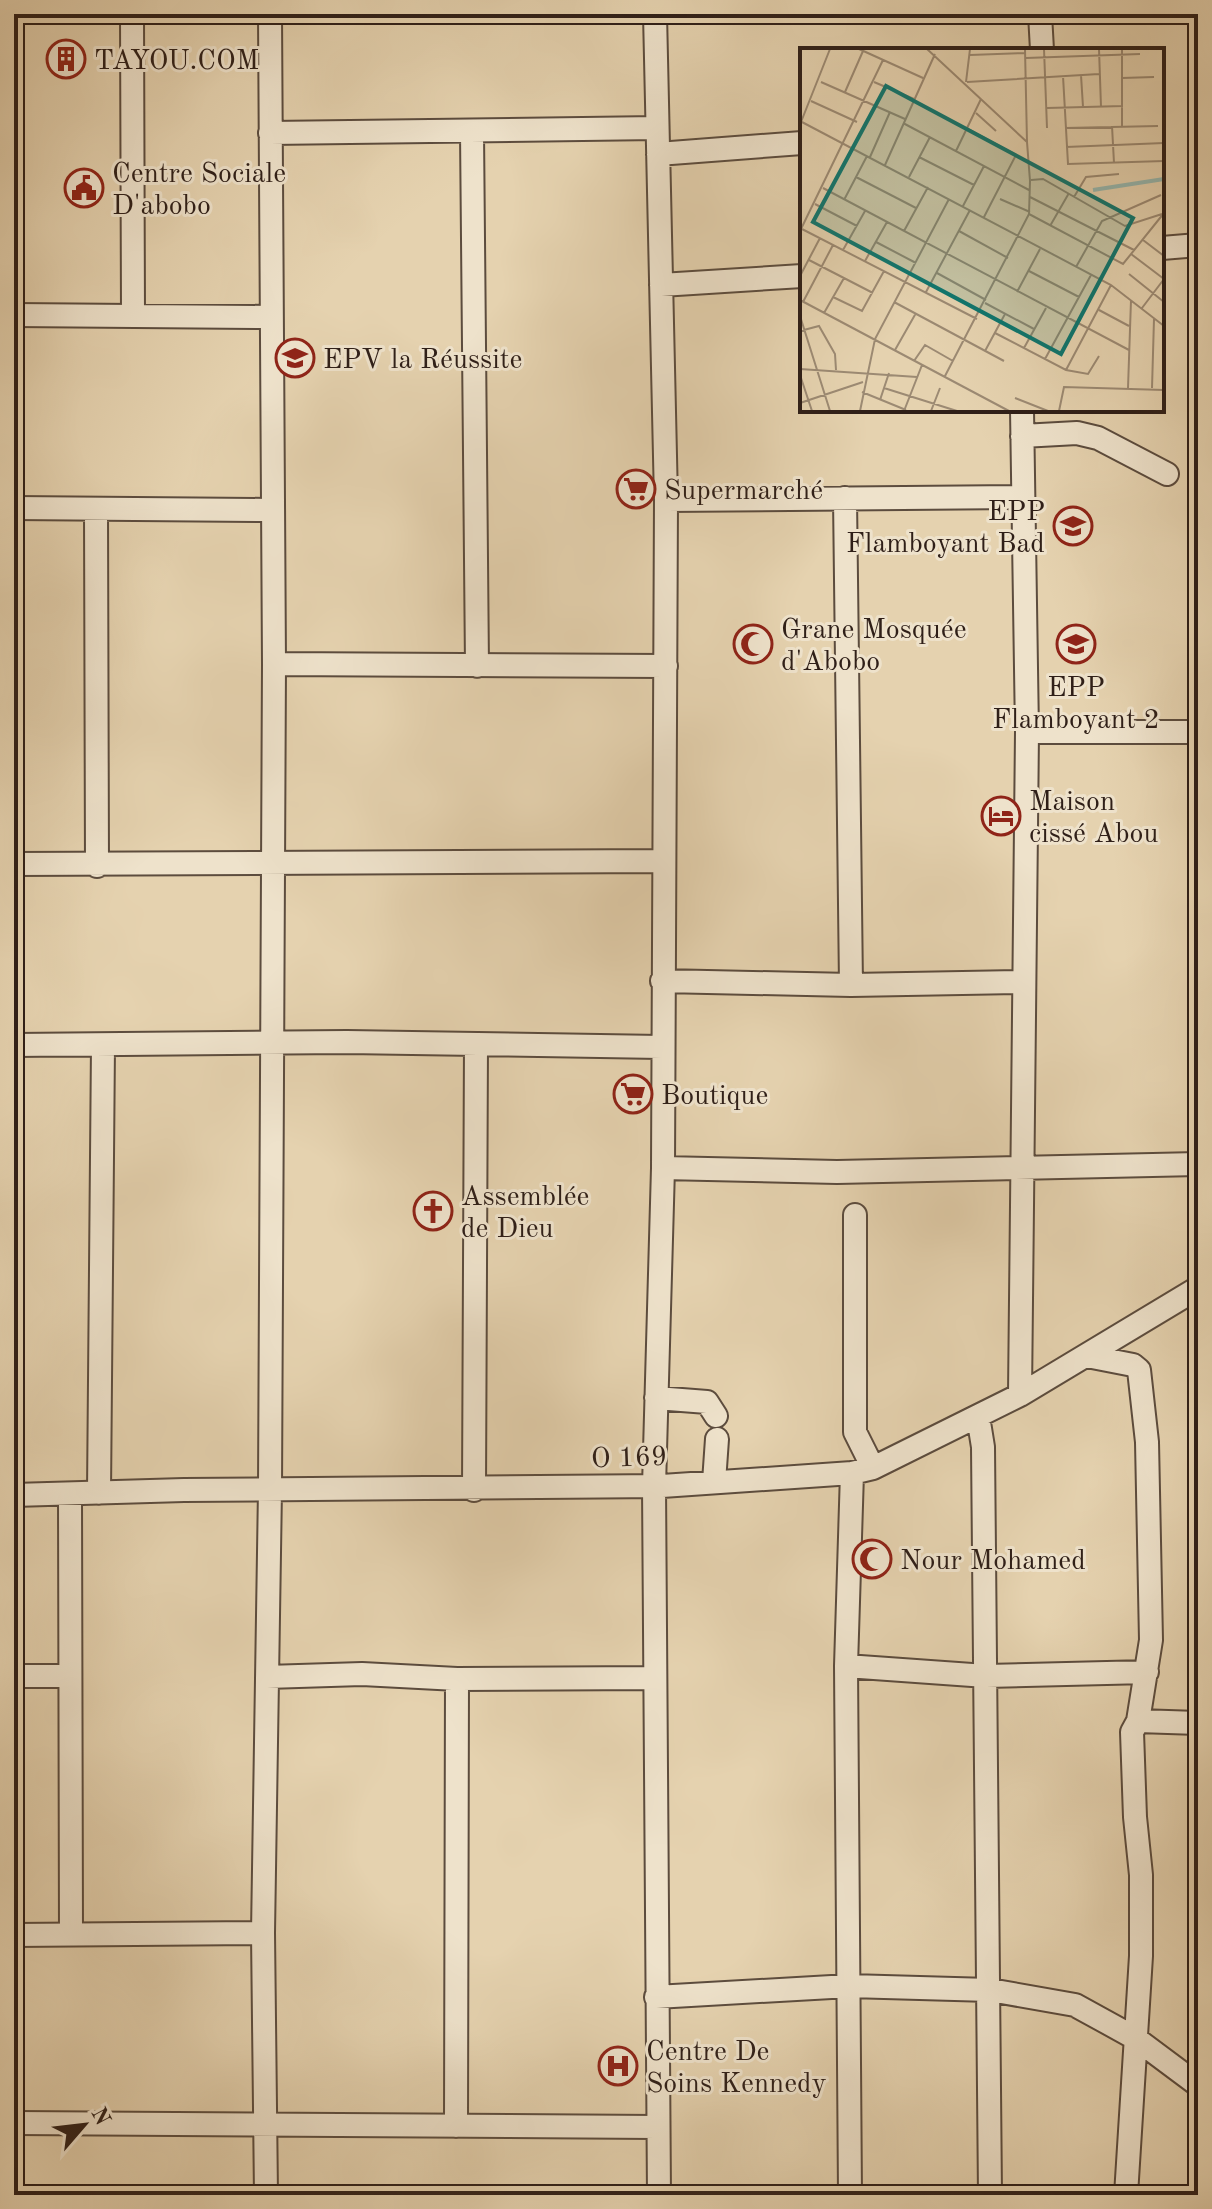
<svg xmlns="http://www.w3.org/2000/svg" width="1212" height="2209" viewBox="0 0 1212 2209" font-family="'Old Standard TT',serif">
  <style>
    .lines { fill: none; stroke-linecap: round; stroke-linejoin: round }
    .minor-casing { stroke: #5c4c3e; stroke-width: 26 }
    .minor { stroke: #eee2cb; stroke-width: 22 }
    .labels { text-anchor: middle; stroke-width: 6; stroke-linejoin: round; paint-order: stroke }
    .poi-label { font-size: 28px; fill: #2f1f18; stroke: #eee2cb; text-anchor: start }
    .street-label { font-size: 28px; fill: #2f1f18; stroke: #eee2cb }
    .inset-river { fill: none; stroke: #96b7af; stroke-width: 4 }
    .inset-road { fill: none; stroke: #9c8a73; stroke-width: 2 }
    .view { fill: #0f766e; fill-opacity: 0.15; stroke: #0f766e; stroke-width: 4 }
    .inset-edge { fill: none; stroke: #2f1f18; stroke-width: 4 }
  </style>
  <rect width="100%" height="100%" fill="#e5d2af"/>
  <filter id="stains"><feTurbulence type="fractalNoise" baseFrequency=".0025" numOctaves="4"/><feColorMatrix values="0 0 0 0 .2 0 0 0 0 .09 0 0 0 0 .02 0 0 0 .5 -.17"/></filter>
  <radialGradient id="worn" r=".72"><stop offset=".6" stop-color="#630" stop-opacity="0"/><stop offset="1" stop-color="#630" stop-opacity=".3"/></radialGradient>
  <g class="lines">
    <g class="minor-casing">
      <path id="minor" d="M132,14L133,316
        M655,14L666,500L663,1168L654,1486L659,2195
        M1040,14L1042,50
        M472,132L477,666
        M270,133L657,128
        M658,154L802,143
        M1162,248L1198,245
        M661,285L802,276
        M14,315L270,317
        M1022,436L1077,433L1098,438L1167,474
        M845,498L851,985
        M666,500L1023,497
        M14,508L270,510
        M96,510L97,866
        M274,664L666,666
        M1027,732H1198
        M14,864L662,861
        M662,981L851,985L1023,982
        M14,1045L347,1042L661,1047
        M663,1168L837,1172L1198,1164
        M855,1215V1432L873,1468
        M1087,1356L1133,1365L1139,1370L1147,1442L1151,1640L1138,1721L1132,1732L1135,1817L1141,1875V1956L1126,2195
        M1020,1395L1027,732L1022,410
        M656,1398L707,1402L716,1416
        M978,1416L983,1447L990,2195
        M714,1482L717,1439
        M474,1490L476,1044
        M99,1493L103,1045
        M70,1494L71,1934
        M14,1495L184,1490L662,1486L852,1473L873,1468L1020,1395L1198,1288
        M846,1666L986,1676L1147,1672
        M14,1676H70
        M267,1677L362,1674L457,1679L654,1678
        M1138,1721L1198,1723
        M14,1935L263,1933
        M656,1997L849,1986L990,1990L1075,2005L1135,2038L1198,2085
        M14,2123L657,2127
        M456,2126L457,1679
        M266,2195L263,1933L270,1489L274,664L270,14
        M850,2195L846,1666L852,1473"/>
    </g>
    <use href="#minor" class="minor"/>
  </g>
  <defs>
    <g id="building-ring" transform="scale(2)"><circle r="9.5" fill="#eee2cb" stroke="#8f2418" stroke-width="1.5"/><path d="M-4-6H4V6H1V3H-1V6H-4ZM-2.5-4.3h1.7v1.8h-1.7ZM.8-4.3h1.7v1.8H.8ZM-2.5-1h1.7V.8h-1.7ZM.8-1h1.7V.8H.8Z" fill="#8f2418"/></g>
    <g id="civic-ring" transform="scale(2)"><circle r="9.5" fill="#eee2cb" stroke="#8f2418" stroke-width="1.5"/><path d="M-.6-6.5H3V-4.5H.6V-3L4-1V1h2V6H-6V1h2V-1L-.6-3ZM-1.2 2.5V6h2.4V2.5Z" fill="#8f2418"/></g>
    <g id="school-ring" transform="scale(2)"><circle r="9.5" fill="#eee2cb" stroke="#8f2418" stroke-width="1.5"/><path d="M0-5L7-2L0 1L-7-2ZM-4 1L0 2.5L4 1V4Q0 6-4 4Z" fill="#8f2418"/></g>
    <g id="supermarket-ring" transform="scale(2)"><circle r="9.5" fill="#eee2cb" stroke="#8f2418" stroke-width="1.5"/><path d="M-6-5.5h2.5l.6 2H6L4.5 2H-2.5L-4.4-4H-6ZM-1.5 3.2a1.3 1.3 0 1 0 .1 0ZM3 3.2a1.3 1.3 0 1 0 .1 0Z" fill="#8f2418"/></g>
    <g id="mosque-ring" transform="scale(2)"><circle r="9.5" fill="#eee2cb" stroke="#8f2418" stroke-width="1.5"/><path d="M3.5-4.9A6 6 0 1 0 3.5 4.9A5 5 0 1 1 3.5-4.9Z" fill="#8f2418"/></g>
    <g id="hotel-ring" transform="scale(2)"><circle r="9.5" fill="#eee2cb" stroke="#8f2418" stroke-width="1.5"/><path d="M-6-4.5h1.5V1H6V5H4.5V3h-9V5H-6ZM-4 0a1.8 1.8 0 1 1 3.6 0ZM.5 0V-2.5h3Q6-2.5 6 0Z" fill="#8f2418"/></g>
    <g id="church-ring" transform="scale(2)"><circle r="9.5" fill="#eee2cb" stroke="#8f2418" stroke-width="1.5"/><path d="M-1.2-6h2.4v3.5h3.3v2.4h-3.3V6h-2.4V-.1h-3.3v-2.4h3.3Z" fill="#8f2418"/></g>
    <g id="hospital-ring" transform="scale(2)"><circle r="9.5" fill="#eee2cb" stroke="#8f2418" stroke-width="1.5"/><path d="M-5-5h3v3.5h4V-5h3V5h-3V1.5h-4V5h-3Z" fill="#8f2418"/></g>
  </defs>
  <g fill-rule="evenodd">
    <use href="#building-ring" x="66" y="59"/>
    <use href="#civic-ring" x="84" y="188"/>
    <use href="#school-ring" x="295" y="358"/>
    <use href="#supermarket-ring" x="636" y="489"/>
    <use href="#school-ring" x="1073" y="526"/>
    <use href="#mosque-ring" x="753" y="644"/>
    <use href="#school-ring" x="1076" y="644"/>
    <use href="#hotel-ring" x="1001" y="816"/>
    <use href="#supermarket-ring" x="633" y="1094"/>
    <use href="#church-ring" x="433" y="1211"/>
    <use href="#mosque-ring" x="872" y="1559"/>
    <use href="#hospital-ring" x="618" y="2066"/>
  </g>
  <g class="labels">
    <g class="poi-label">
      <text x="94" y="69">TAYOU.COM</text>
      <text x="112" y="182">Centre Sociale<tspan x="112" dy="32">D'abobo</tspan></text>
      <text x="323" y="368">EPV la Réussite</text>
      <text x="664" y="499">Supermarché</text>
      <text x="1045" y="520" text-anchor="end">EPP<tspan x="1045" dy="32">Flamboyant Bad</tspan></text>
      <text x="781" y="638">Grane Mosquée<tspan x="781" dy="32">d'Abobo</tspan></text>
      <text x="1076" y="696" text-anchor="middle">EPP<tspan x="1076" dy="32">Flamboyant 2</tspan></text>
      <text x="1029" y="810">Maison<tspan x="1029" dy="32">cissé Abou</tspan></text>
      <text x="661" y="1104">Boutique</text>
      <text x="461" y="1205">Assemblée<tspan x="461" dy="32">de Dieu</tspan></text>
      <text x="900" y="1569">Nour Mohamed</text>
      <text x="646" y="2060">Centre De<tspan x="646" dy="32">Soins Kennedy</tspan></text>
    </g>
    <g class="street-label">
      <text transform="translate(629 1456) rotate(-2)" y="10">O 169</text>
    </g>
  </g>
  <g transform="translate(800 48)">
    <rect width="364" height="364" fill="#e5d2af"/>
    <path class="inset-river" d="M293,142L364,131"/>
    <path class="inset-road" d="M59,1L123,30M127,1L227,94L230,133L229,166L145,328M225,1L227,94M244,1L247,80M299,1L301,59M322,1V78M170,7L226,5M226,10L340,6M281,27L283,59M263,28L268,116L364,113M322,30L354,29M21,34L105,71M74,34L114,51M166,34L170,1M167,34L299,26M45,44L63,3M11,53L57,74M247,60L323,58M176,65L196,83M0,73L311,237L364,278M1,74L30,1M103,75L229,142M312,78L314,115M265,80L358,78M168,81L216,107L184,169M266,99L364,95M156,103L181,51M70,109L90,64M119,109L174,137M85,117L135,6M56,129L116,160M109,129L130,89M231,132L243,131L325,178L362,166M23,140L329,302M230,149L334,202M274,149L286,129L319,126M200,151L230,164M44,152L67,108M15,156L57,178M163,158L184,118M229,166L323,216L364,165M250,178L269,145M0,180L177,271M1,181L83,12M104,183L128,139M159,183L208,210M343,192L364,208M76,194L116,215M43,202L65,163M331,206L364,231M9,212L73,245M65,213L87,174M276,219L302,173L361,147M229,223L279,249M137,225L186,252M329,226L364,254M0,228L20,190M126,244L170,162M217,244L240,201M33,249L62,263L84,223M0,252L209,363M3,254L33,197M94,254L204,313M185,255L234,281M342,260L364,231M299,262L329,278M24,265L44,230M0,268L30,363M0,283L19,278L35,306L36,322M195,285L266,322L288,326L299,308M224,300L246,260M95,302L116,265M185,303L205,266M245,311L291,227M114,313L125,297L153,313M0,321L117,329M266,322L311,237M0,327L12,363M84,340L157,363M328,340L331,252M352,340L354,271M62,344L106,362M215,350L248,363M80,352L89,325M0,355L63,334M60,363L75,291L149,151M104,363L122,317M131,363L140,340M259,363L264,339L364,342"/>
    <path class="view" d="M86,38L333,170L261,306L13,174Z"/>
    <rect width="364" height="364" class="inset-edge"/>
  </g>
  <rect width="1212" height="2209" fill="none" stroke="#e5d2af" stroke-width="48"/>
  <rect x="16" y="16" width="1180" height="2177" fill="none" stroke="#2f1f18" stroke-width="4"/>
  <rect x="24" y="24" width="1164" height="2161" fill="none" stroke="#2f1f18" stroke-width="2"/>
  <g transform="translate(84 2125) rotate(62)" stroke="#eee2cb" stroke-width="6" paint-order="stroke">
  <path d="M0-6L14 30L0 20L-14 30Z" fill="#2f1f18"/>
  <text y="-12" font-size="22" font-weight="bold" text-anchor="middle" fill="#2f1f18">N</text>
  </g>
  <rect width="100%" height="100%" filter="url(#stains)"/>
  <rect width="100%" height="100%" fill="url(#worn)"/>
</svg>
